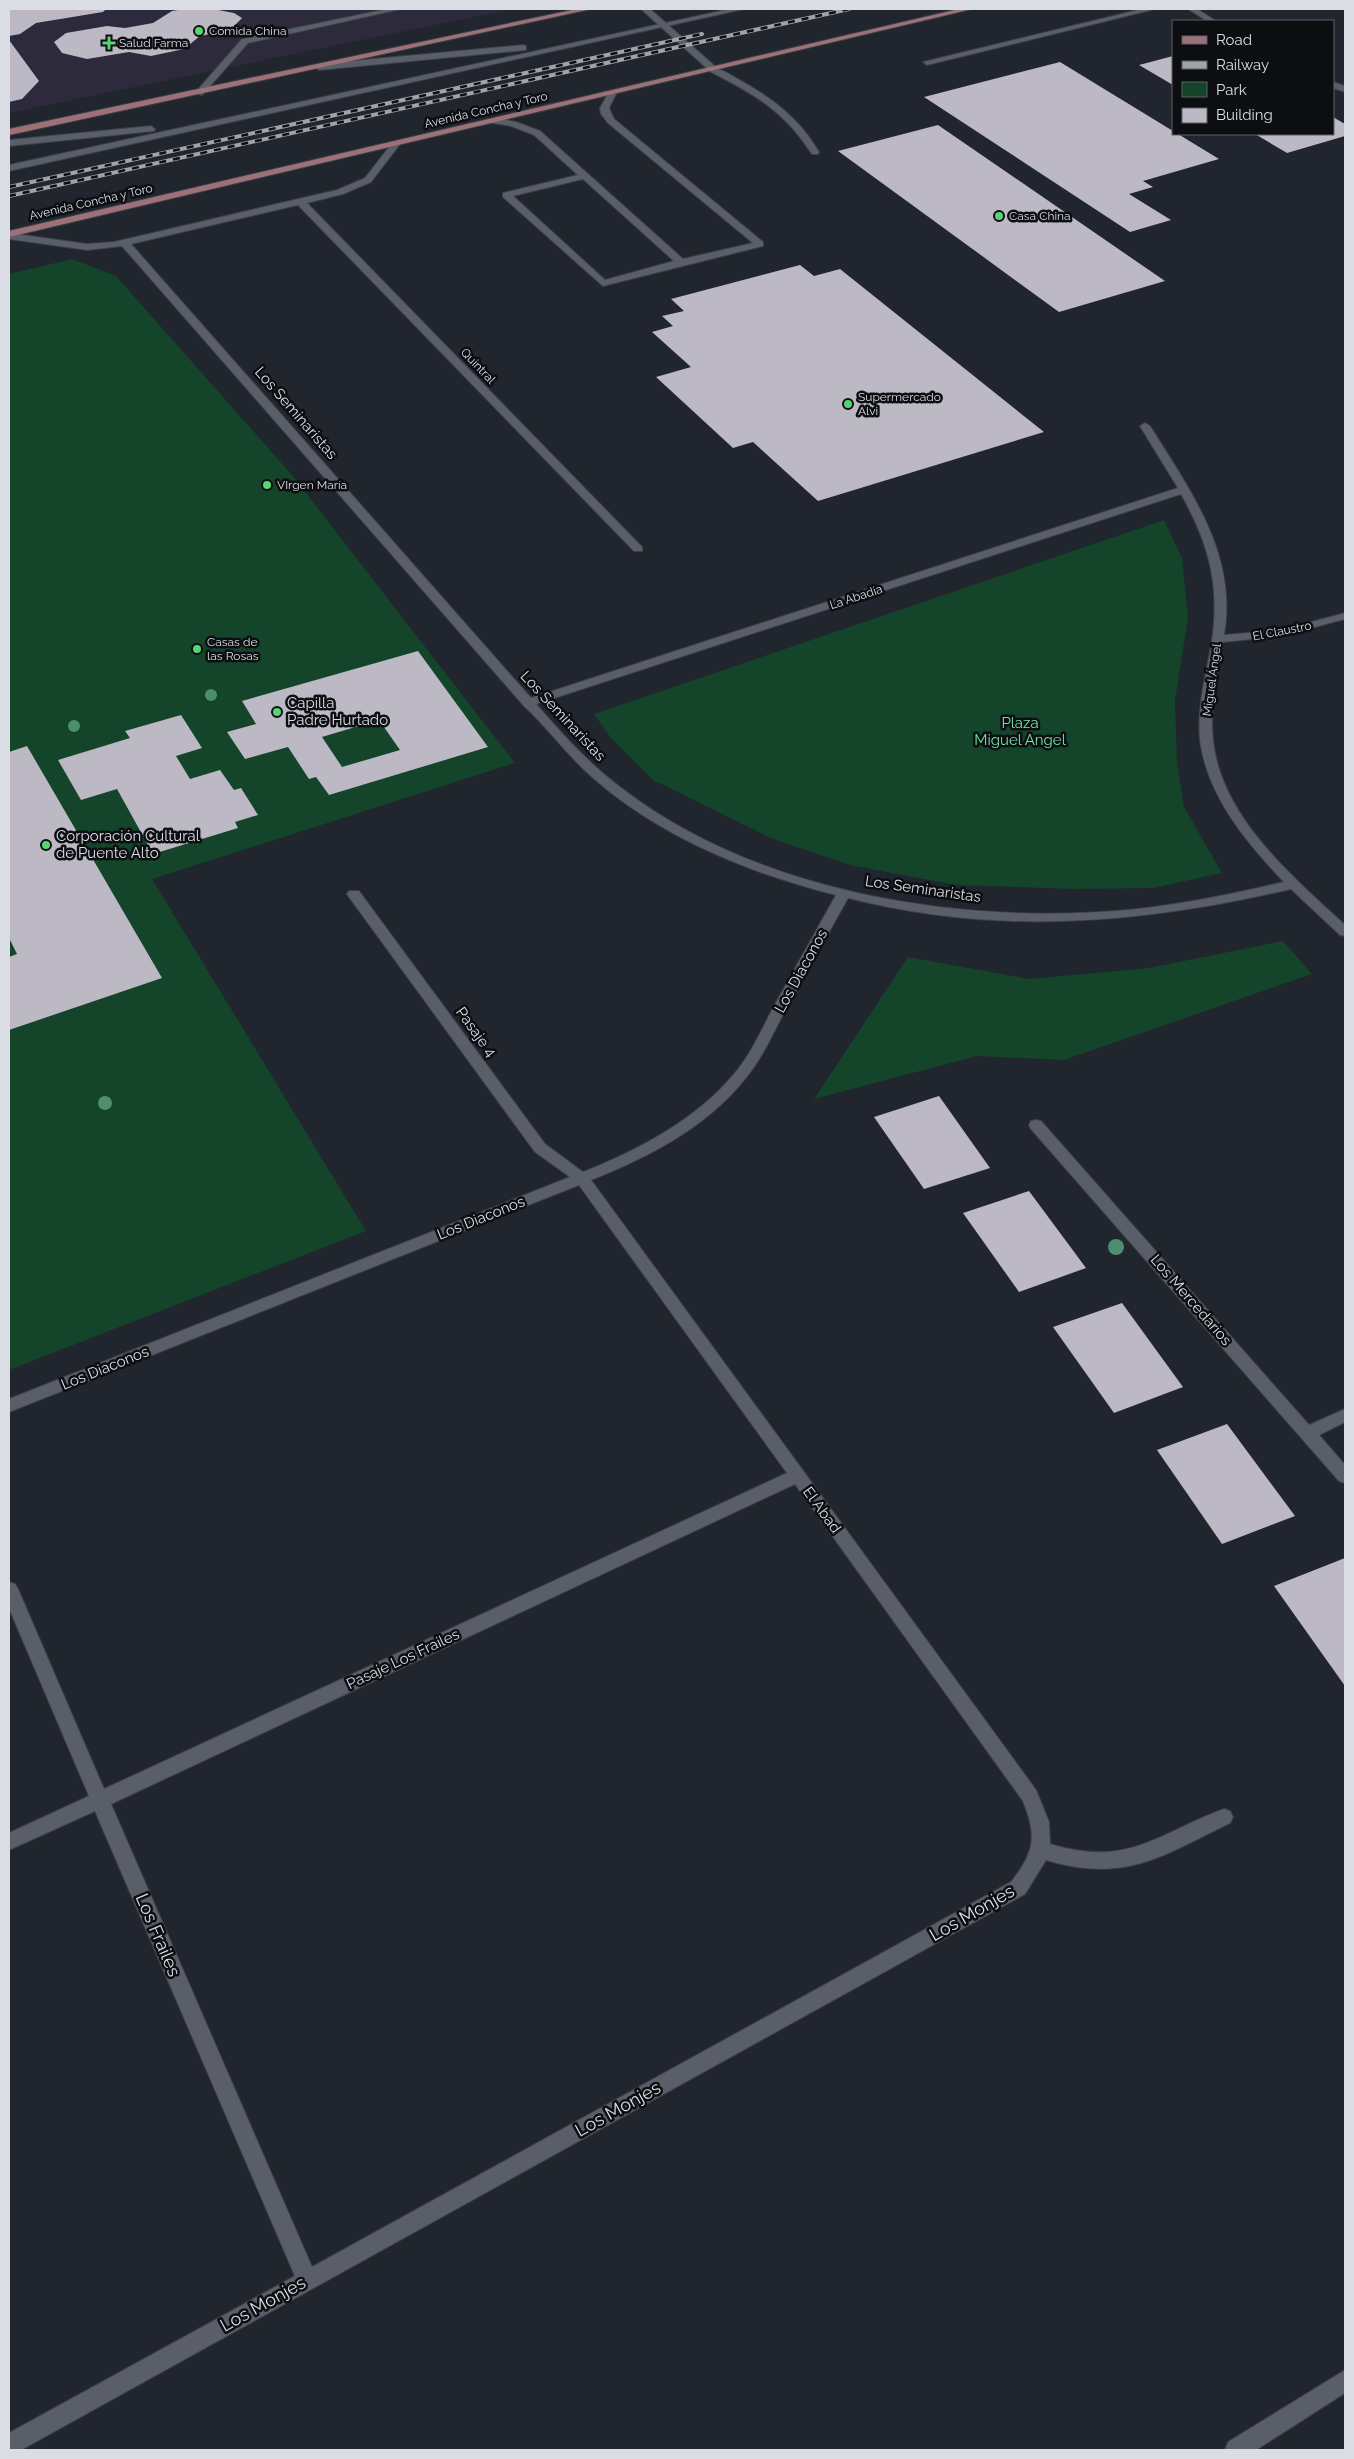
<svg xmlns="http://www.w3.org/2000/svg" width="1354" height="2459" viewBox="0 0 1354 2459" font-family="Raleway,sans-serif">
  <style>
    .commercial { fill: #2c2a3b }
    .green { fill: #14442a }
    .building { fill: #bcb8c4; fill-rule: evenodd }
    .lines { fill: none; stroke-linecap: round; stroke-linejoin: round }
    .service-casing { stroke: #3c4047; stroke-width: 2 }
    .minor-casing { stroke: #3c4047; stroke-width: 2 }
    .tertiary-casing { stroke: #3c4047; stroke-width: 2 }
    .primary-casing { stroke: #3c4047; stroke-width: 2 }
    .service { fill: #595e68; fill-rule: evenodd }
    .minor { fill: #595e68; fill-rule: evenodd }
    .tertiary { fill: #595e68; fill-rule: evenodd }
    .primary { fill: #9c7278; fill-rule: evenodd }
    .rail-casing { stroke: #a0a3aa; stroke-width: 4 }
    .rail { stroke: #0c0e12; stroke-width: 2.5; stroke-dasharray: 7; stroke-linecap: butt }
    .tree { fill: #4c8e6e }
    .poi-dot { fill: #57d570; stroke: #0c0e12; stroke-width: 2 }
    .labels { text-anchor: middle; stroke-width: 5; stroke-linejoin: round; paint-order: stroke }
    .far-poi-label { font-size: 12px; fill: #dadde3; stroke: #0c0e12; text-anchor: start }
    .far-street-label { font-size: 12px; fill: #dadde3; stroke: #0c0e12 }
    .street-label { font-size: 15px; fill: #dadde3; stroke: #0c0e12 }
    .poi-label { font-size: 15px; fill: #dadde3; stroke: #0c0e12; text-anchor: start }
    .park-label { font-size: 15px; fill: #70e4a3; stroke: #0c0e12 }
    .near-street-label { font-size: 18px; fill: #dadde3; stroke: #0c0e12 }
  </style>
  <rect width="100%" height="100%" fill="#21252e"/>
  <path class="commercial" d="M9,9H512L9,113Z"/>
  <path class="green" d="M72,259L116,276L292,475L515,763L152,879L366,1231L9,1370V274Z
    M1164,520L1182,558L1188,617L1175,701L1177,762L1184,807L1222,873L1153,888L1074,889L956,885L850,865L773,839L653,780L611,738L594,714Z
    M1283,941L1312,974L1064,1060L977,1056L814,1099L908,957L1029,979L1149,968Z"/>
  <path class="building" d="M9,9H106L103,12L36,23L20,34L9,36Z
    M184,9H213L234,13L242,18L230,30L200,36L184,49L151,56L129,52L87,59L62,53L54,42L66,33L107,26L125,28L153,23L172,11Z
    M9,40L39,81L22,99L9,102Z
    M1173,56V85L1139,65Z
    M1060,62L1173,131V134H1178L1219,159L1143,181L1153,187L1129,194L1171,220L1130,232L924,97Z
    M1333,117L1345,124V136L1287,153L1255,134H1333Z
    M938,125L1165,281L1059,312L838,151Z
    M800,265L814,276L840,269L1044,432L818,501L753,442L733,448L656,377L691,367L652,332L673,326L662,316L684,311L671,299Z
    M418,651L488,747L329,795L316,777L309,779L288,747L245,759L227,732L256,724L242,701ZM379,720L400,750L342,767L322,737Z
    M181,715L202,748L176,756L190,779L220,770L234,790L241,788L258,815L235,822L238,828L153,854L117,789L81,800L58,760L130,738L125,731Z
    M27,746L162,978L9,1030V957L17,954L9,938V752Z
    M939,1096L990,1168L924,1189L874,1117Z
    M1029,1191L1086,1268L1019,1292L963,1213Z
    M1122,1303L1183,1387L1114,1413L1053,1327Z
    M1227,1424L1295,1516L1222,1544L1157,1450Z
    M1345,1558V1686L1274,1586Z"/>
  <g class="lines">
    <g class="service-casing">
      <path id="service" d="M387,9H401L248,43L202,95L195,93L242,39Z
        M730,9H744L9,171V165Z
        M1142,9H1155L927,65L923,62Z
        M1188,9H1197L1216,21H1207Z
        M523,45L526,46V50L319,70L315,67L319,64Z
        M711,68C719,67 729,74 736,78C771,97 799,118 819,152L818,154H812C784,111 756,95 711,72Z
        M1333,82L1345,86V92L1333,88Z
        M609,92L616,94L609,108L614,119L763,242V246L603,286L503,197V193L578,175L534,135L511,126L492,123L491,121L495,118L516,122L540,131L683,259L753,243L608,123L601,114L600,108ZM583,179L674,261L605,280L513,196Z
        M151,126L155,129L154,131L9,146V140Z"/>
    </g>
    <g class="minor-casing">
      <path id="minor" d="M393,142L400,144L371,182L343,194L307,203L642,547V551H634L298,205L131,244L531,698L1178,488L1140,426L1145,423L1150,426C1190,490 1238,555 1224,635L1281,630L1345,613V619L1281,636L1223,642C1218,675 1209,707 1213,740C1221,817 1292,876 1345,925V936L1340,935L1291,889C1142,924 998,936 848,898C827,936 806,973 785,1011C775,1029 766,1050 754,1067C715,1123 652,1156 591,1180L1036,1790L1049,1822L1050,1844C1129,1868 1156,1834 1224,1809L1230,1811L1233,1817L1230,1823C1162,1856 1124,1884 1046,1860L1025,1894L21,2450H9V2433L295,2276L95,1811L9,1850V1833L89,1796L9,1608V1582L15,1584L18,1589L104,1789L787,1473L579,1185L9,1412V1399L570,1177L535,1152L349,897L347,894L349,891H359L545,1144L583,1172C643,1148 706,1115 744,1061C755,1045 764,1025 773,1008C794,970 815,933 836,895C749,873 660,837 592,777C567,755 548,728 524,706L122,246L87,250L9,239V233L87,244L114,242L337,190L365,178ZM1181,494C1210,545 1221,589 1211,647C1205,678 1197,709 1200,740C1207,796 1247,843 1284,882C1233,894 1180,905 1128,910C959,925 757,893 620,787C588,763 562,734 536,704ZM795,1484L1023,1801C1037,1836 1035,1852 1011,1882L312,2267L111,1804Z
        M1036,1120L1041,1121L1309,1425L1345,1409V1422L1319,1435L1345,1465V1483L1339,1481L1031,1129L1029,1125L1031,1121Z
        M1345,2370V2393L1256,2450H1225L1228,2442Z"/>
    </g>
    <g class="tertiary-casing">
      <path id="tertiary" d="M641,9H650L717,68V72H711Z"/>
    </g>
    <g class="primary-casing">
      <path id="primary" d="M577,9H591L9,135V129Z
        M959,9H972L9,237V231Z"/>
    </g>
    <use href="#service" class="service"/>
    <use href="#minor" class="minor"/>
    <use href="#tertiary" class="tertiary"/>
    <use href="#primary" class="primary"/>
    <g class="rail-casing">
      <path id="rail" d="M9,187L702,34
        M9,196L849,9"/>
    </g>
    <use href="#rail" class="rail"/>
  </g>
  <g class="tree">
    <circle cx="211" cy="695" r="6"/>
    <circle cx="74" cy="726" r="6"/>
    <circle cx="105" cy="1103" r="7"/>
    <circle cx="1116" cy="1247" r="8"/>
  </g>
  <g class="poi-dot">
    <circle cx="199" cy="31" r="5"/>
    <path d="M106.5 35.5h5v5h5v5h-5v5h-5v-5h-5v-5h5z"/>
    <circle cx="999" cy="216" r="5"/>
    <circle cx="848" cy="404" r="5"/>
    <circle cx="267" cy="485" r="5"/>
    <circle cx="197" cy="649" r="5"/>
    <circle cx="277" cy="712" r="5"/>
    <circle cx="46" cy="845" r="5"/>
  </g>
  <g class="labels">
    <g class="far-poi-label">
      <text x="209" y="35">Comida China</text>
      <text x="119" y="47">Salud Farma</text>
      <text x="1009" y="220">Casa China</text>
      <text x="858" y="401">Supermercado<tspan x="858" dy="14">Alvi</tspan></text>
      <text x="277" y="489">VIrgen María</text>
      <text x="207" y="646">Casas de<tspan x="207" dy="14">las Rosas</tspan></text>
    </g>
    <g class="far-street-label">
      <text transform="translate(486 110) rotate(-13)" y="4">Avenida Concha y Toro</text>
      <text transform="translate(91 202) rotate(-13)" y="4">Avenida Concha y Toro</text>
      <text transform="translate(478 366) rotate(46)" y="4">Quintral</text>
      <text transform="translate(856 597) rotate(-18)" y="4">La Abadia</text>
      <text transform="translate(1282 631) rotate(-11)" y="4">El Claustro</text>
      <text transform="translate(1212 680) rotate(-82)" y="4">Miguel Ángel</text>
    </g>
    <g class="street-label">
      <text transform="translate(296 413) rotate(49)" y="5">Los Seminaristas</text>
      <text transform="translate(563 716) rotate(47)" y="5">Los Seminaristas</text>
      <text transform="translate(923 889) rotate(8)" y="5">Los Seminaristas</text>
      <text transform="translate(801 971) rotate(-61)" y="5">Los Diaconos</text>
      <text transform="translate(476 1032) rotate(54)" y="5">Pasaje 4</text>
      <text transform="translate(481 1218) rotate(-22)" y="5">Los Diaconos</text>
      <text transform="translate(1191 1300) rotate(49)" y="5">Los Mercedarios</text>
      <text transform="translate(105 1368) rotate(-22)" y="5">Los Diaconos</text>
      <text transform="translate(822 1510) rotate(54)" y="5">El Abad</text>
      <text transform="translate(403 1659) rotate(-25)" y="5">Pasaje Los Frailes</text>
    </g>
    <g class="poi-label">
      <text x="287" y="708">Capilla<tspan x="287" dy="17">Padre Hurtado</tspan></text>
      <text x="56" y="841">Corporación Cultural<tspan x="56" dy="17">de Puente Alto</tspan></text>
    </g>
    <g class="park-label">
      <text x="1020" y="728">Plaza<tspan x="1020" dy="17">Miguel Angel</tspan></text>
    </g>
    <g class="near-street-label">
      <text transform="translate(972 1913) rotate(-30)" y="6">Los Monjes</text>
      <text transform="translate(158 1935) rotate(67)" y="6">Los Frailes</text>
      <text transform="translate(618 2109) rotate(-29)" y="6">Los Monjes</text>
      <text transform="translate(263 2304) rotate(-29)" y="6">Los Monjes</text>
    </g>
  </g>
  <rect width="1354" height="2459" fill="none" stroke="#dadde3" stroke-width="20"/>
  <rect x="1172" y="20" width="162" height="115" fill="#0c0e12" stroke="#5e6166"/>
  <rect x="1182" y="36" width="25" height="8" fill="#9c7278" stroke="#5e6166"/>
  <text x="1216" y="45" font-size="15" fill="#dadde3">Road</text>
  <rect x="1182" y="61" width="25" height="8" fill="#a0a3aa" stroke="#5e6166"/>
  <text x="1216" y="70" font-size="15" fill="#dadde3">Railway</text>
  <rect x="1182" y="82" width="25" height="15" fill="#14442a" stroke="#5e6166"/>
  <text x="1216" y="95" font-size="15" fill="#dadde3">Park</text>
  <rect x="1182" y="108" width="25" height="15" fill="#bcb8c4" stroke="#5e6166"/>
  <text x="1216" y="120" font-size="15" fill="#dadde3">Building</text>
</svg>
